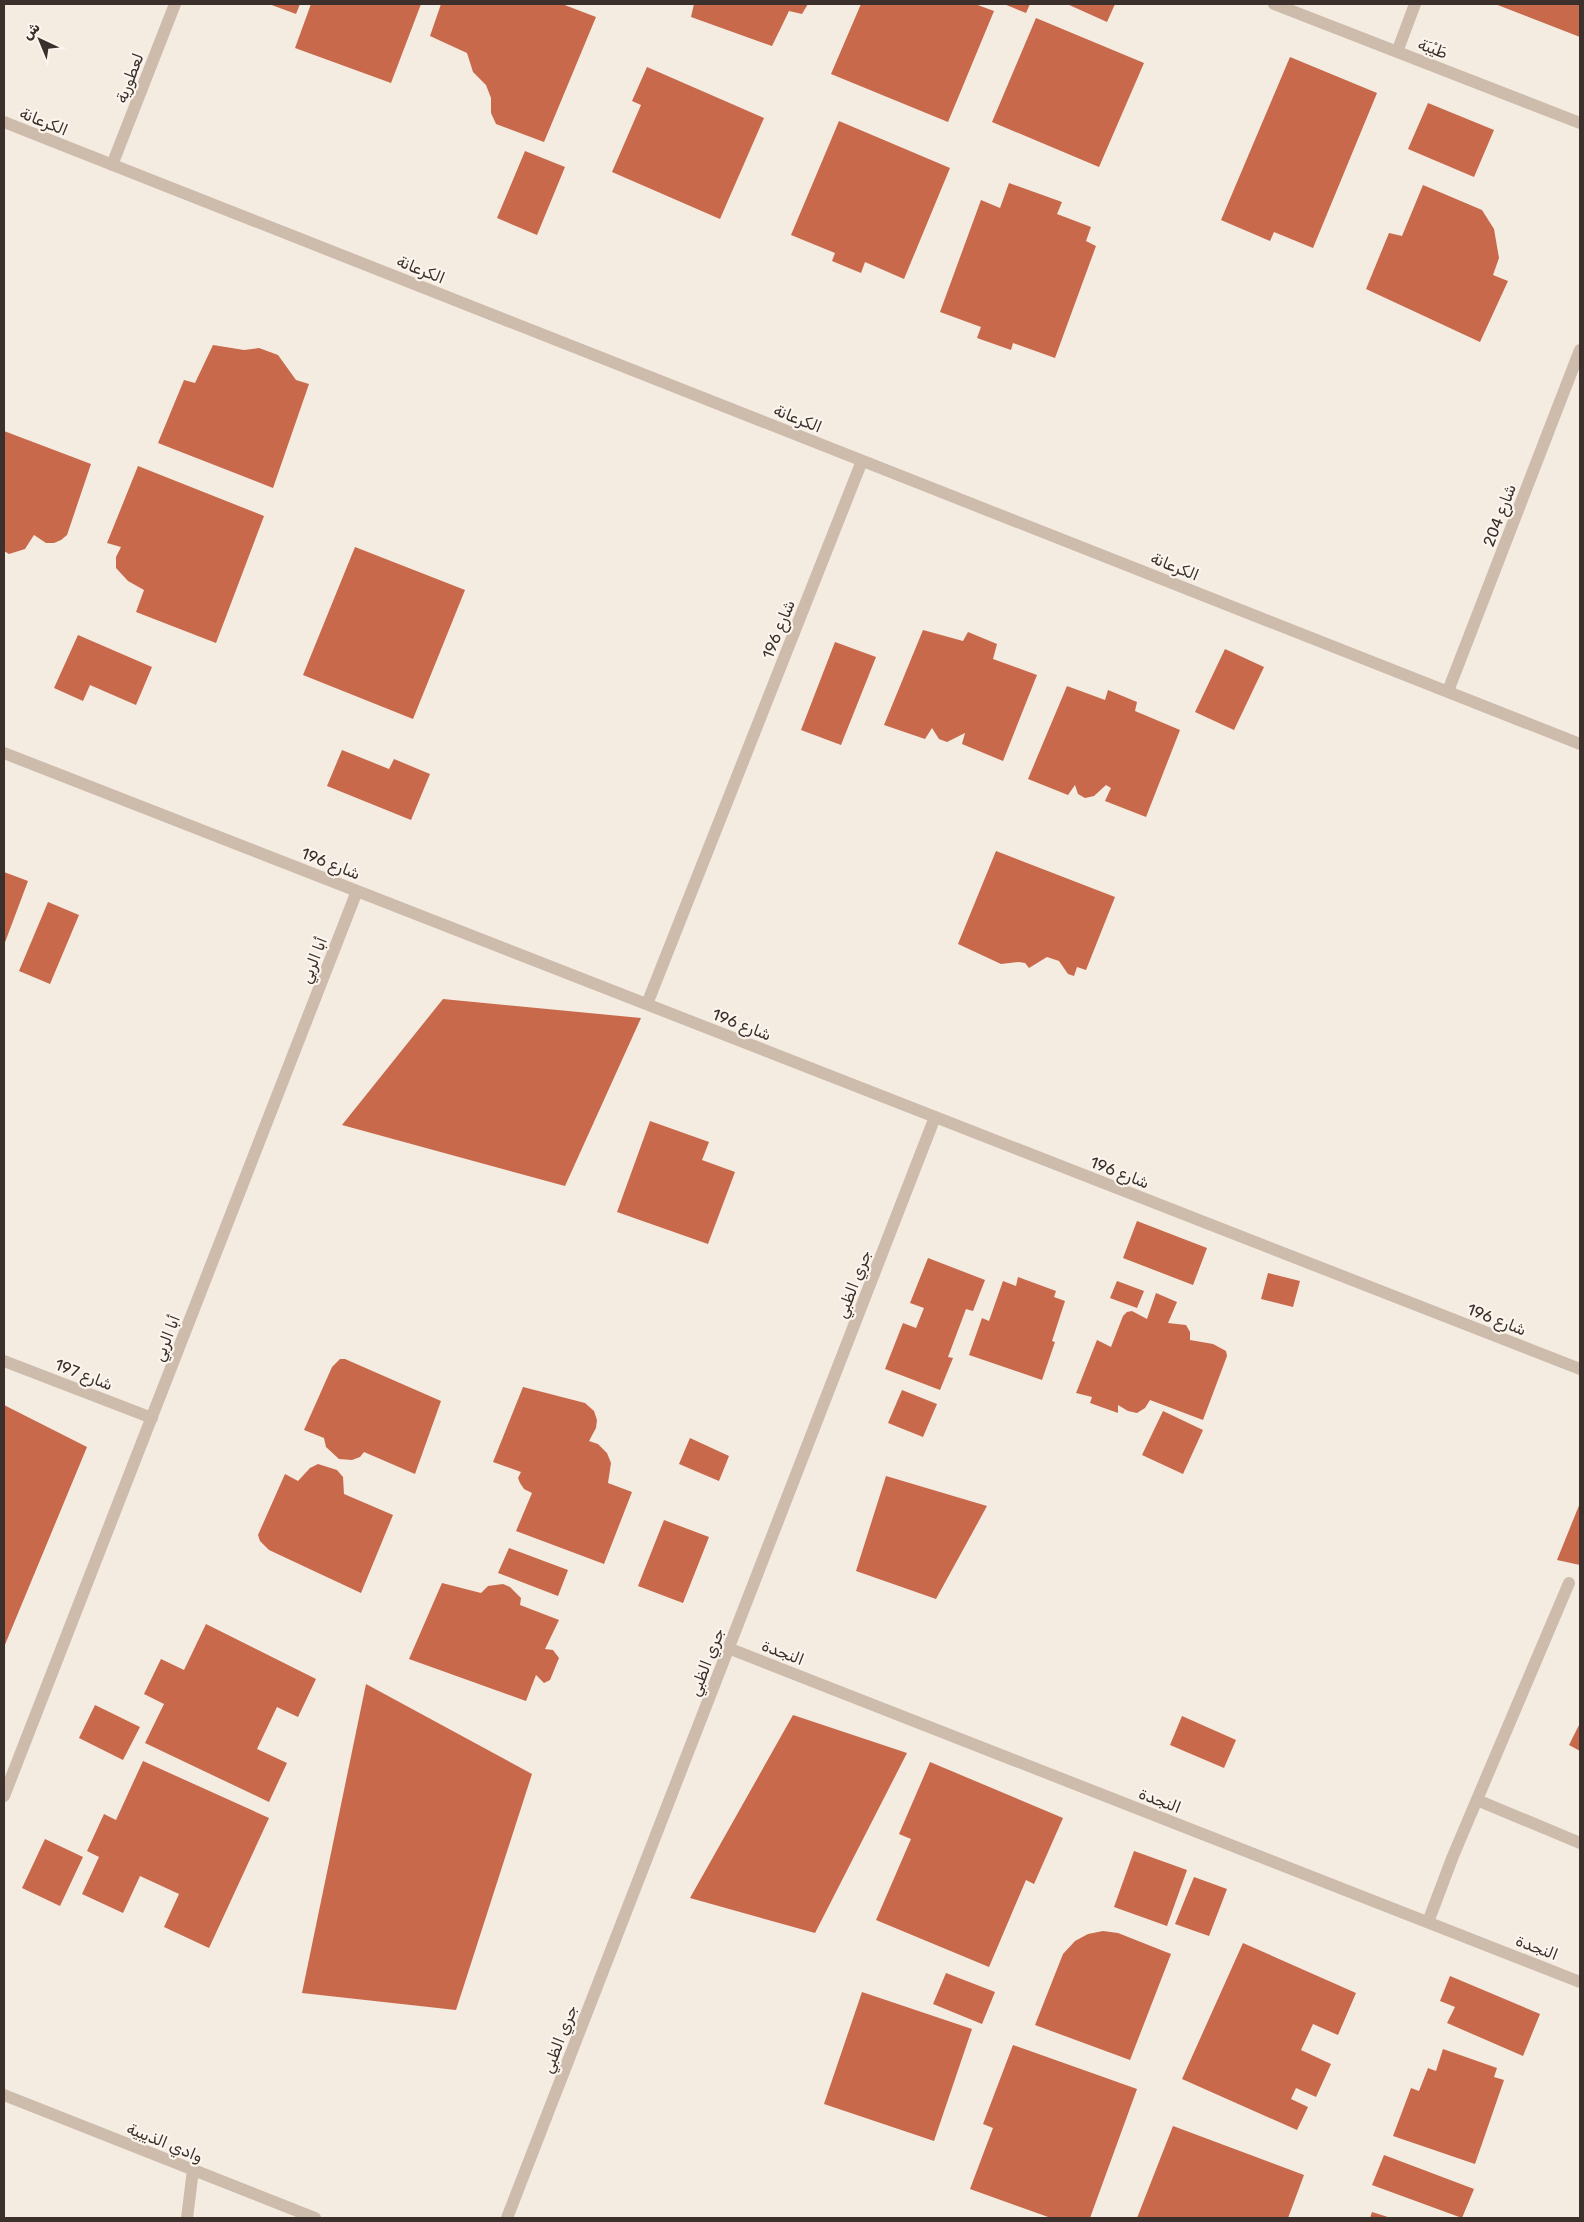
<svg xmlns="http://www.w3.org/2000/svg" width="1584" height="2222" viewBox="0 0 1584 2222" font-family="Rubik,Vazirmatn,sans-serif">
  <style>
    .building { fill: #c8694b }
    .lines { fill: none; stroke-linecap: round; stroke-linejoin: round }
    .minor { stroke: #cdbbac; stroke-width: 12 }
    .labels { text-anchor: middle; stroke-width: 4.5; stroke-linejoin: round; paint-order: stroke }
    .street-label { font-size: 16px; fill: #3b302b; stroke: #fbf5ee }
  </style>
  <rect width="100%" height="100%" fill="#f4ebe1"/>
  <path class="building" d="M269,4H300L296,14Z
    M311,4H421L391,83L295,48Z
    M441,4H562L596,17L544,142L496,124L491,113V98L486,85L473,72L467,53L430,36Z
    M694,4H808L802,14L789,11L772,46L691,17Z
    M861,4H975L994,11L948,122L831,74Z
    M1004,4H1030L1026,13Z
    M1067,4H1115L1107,22Z
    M1495,4H1580V37Z
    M1036,18L1144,63L1099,167L992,122Z
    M1290,57L1377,93L1313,248L1274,232L1270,241L1221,220Z
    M647,67L764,118L720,219L612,172L641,105L632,101Z
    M1428,103L1494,130L1474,177L1408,149Z
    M839,121L950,168L904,279L865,262L861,273L832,261L835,253L791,235Z
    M525,151L565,167L537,235L497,218Z
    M1009,183L1062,202L1057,214L1091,227L1086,241L1096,246L1055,358L1013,343L1011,350L977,338L981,327L940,312L981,200L1000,208Z
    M1423,185L1482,210L1494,229L1499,258L1493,275L1508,281L1480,342L1366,289L1389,233L1402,236Z
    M213,345L244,350L259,348L278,355L296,380L309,384L273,488L158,443L184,380L195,383Z
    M4,431L91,464L67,535L61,540L54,543H46L34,535L25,549L9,554L4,551Z
    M138,466L264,516L216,643L136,612L144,590L128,581L116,568V557L121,547L107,543Z
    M355,547L465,590L413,719L303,675Z
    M923,630L963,641L968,632L997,644L993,659L1037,675L1003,761L962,744L965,733L947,742L939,739L932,728L925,739L884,725Z
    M78,635L152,667L136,705L90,685L83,701L54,688Z
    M835,642L876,657L841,745L801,730Z
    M1225,649L1264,667L1234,730L1195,712Z
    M1067,686L1105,700L1108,690L1137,702L1135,711L1180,730L1146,817L1105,801L1111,788L1106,785L1094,796L1085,798L1078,794L1075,785L1068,795L1028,779Z
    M342,750L389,769L394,759L430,774L411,820L327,786Z
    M996,851L1115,897L1086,970L1077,967L1074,976L1068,974L1059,961L1047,957L1029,968L1025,963L1019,962L1001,964L958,944Z
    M4,872L28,881L4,945Z
    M48,902L79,915L50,984L19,971Z
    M443,999L641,1018L565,1186L342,1125Z
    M650,1121L709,1142L702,1160L735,1172L708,1244L617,1212Z
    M1137,1221L1207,1248L1193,1285L1123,1258Z
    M928,1258L985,1280L973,1311L966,1309L948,1357L953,1358L940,1390L885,1369L903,1323L916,1328L924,1308L910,1303Z
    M1268,1273L1300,1281L1293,1307L1261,1299Z
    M1018,1277L1056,1291L1054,1297L1065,1301L1052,1341L1055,1342L1042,1380L969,1355L982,1318L989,1321L1003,1281L1016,1286Z
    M1117,1281L1144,1291L1137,1308L1110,1298Z
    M1156,1293L1177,1302L1168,1323L1186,1325L1190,1332V1340L1213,1344L1226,1351L1227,1356L1203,1420L1150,1400L1145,1408L1137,1413L1128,1411L1118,1405V1413L1090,1403L1092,1397L1076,1393L1097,1340L1111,1347L1123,1316L1127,1312L1132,1311L1147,1319Z
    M340,1359H345L441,1401L415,1474L364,1452L360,1457L352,1460L339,1459L326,1447L324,1438L304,1430L332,1367Z
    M523,1387L585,1403L594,1411L597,1420L596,1428L589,1441L598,1444L607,1453L611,1463L608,1483L632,1492L604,1564L516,1531L532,1493L524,1489L520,1483L518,1478L521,1472L493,1462Z
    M902,1390L937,1404L923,1437L888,1423Z
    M4,1405L87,1447L4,1647Z
    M1163,1411L1203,1430L1183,1474L1142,1455Z
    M690,1438L729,1456L719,1481L679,1464Z
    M318,1464L337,1470L343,1477L344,1494L393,1515L361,1593L269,1550L260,1541L258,1535L285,1474L298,1481L310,1468Z
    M886,1476L987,1506L936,1599L856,1571Z
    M1580,1503V1565L1557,1560Z
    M664,1520L709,1537L683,1603L638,1586Z
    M509,1548L568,1570L558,1596L498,1573Z
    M442,1583L481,1593L488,1586L503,1584L510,1587L521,1598L520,1605L559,1620L545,1649L553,1650L559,1658L550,1680L544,1683L536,1675L526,1701L409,1659Z
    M206,1624L316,1679L298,1717L277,1707L257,1749L287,1763L269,1802L145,1743L164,1704L144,1694L161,1659L184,1670Z
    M366,1684L532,1774L456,2010L302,1993Z
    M95,1705L140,1727L123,1760L79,1738Z
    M793,1715L907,1753L815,1933L690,1898Z
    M1182,1716L1236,1740L1224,1768L1170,1745Z
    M1580,1723V1751L1569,1745Z
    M143,1761L269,1818L209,1948L164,1927L179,1894L140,1876L123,1913L82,1894L99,1857L87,1851L104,1814L116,1820Z
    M930,1762L1063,1818L1034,1884L1026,1880L989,1967L876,1920L911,1839L899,1834Z
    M45,1839L83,1857L60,1906L22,1888Z
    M1134,1851L1187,1870L1167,1926L1114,1907Z
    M1194,1877L1227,1889L1209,1936L1175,1924Z
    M1103,1931L1118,1933L1171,1954L1130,2060L1035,2025L1063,1954L1075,1941L1088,1934Z
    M1243,1943L1356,1993L1338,2035L1313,2024L1301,2050L1331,2064L1316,2097L1296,2088L1291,2099L1308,2107L1297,2130L1182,2079Z
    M946,1973L995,1992L982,2024L933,2004Z
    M1450,1976L1540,2014L1523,2056L1447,2023L1455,2007L1440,2001Z
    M862,1992L972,2029L934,2141L824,2104Z
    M1013,2045L1137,2089L1090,2218H1051L970,2189L993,2128L983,2124Z
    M1443,2049L1497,2068L1494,2077L1504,2080L1475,2164L1393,2136L1411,2088L1419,2091L1428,2068L1436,2071Z
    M1173,2126L1304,2175L1288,2218H1137Z
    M1384,2155L1474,2189L1462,2218L1372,2185Z
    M1372,2212L1391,2218H1370Z"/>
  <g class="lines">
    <path class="minor" d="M1274,4L1580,123
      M1397,52L1415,4
      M4,122L1580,744
      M112,165L175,4
      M1448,691L1580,350
      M4,753L1580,1369
      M647,1004L862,461
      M4,1361L152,1418
      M728,1648L1580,1982
      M4,1796L357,891
      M1477,1800L1580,1843
      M1428,1922L1453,1856L1569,1583
      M4,2095L315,2218
      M187,2218L193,2170
      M507,2218L935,1117"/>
  </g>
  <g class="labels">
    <g class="street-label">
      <text transform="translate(1433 48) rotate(21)" y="6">طَيْبَة</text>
      <text transform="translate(129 78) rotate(-69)" y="6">لعطورية</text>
      <text transform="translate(44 121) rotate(22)" y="6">الكرعانة</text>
      <text transform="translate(421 269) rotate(22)" y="6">الكرعانة</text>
      <text transform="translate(798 418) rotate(22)" y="6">الكرعانة</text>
      <text transform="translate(1499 515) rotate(-69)" y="6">شارع 204</text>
      <text transform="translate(1175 566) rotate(22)" y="6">الكرعانة</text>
      <text transform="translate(778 629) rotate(-68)" y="6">شارع 196</text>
      <text transform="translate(331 863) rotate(21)" y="6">شارع 196</text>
      <text transform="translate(313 960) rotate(-69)" y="6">أبا الربي</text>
      <text transform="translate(742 1024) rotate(21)" y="6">شارع 196</text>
      <text transform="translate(1120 1172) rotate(21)" y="6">شارع 196</text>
      <text transform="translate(853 1284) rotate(-69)" y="6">جري الظبي</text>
      <text transform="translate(1497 1319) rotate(21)" y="6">شارع 196</text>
      <text transform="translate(166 1338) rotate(-69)" y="6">أبا الربي</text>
      <text transform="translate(84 1374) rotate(21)" y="6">شارع 197</text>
      <text transform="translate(783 1652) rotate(21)" y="6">النجدة</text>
      <text transform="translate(706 1662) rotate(-69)" y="6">جري الظبي</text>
      <text transform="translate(1160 1800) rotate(21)" y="6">النجدة</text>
      <text transform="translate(1537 1947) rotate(21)" y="6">النجدة</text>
      <text transform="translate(559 2039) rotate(-69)" y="6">جري الظبي</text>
      <text transform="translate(165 2142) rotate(22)" y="6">وادي الذيبية</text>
    </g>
  </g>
  <rect width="1584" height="2222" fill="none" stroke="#3b302b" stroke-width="10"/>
  <g transform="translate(40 40) rotate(316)" stroke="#fbf5ee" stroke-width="4" paint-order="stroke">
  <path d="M0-4L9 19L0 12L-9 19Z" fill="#3b302b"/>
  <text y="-8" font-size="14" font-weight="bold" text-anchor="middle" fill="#3b302b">ش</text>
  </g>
</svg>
